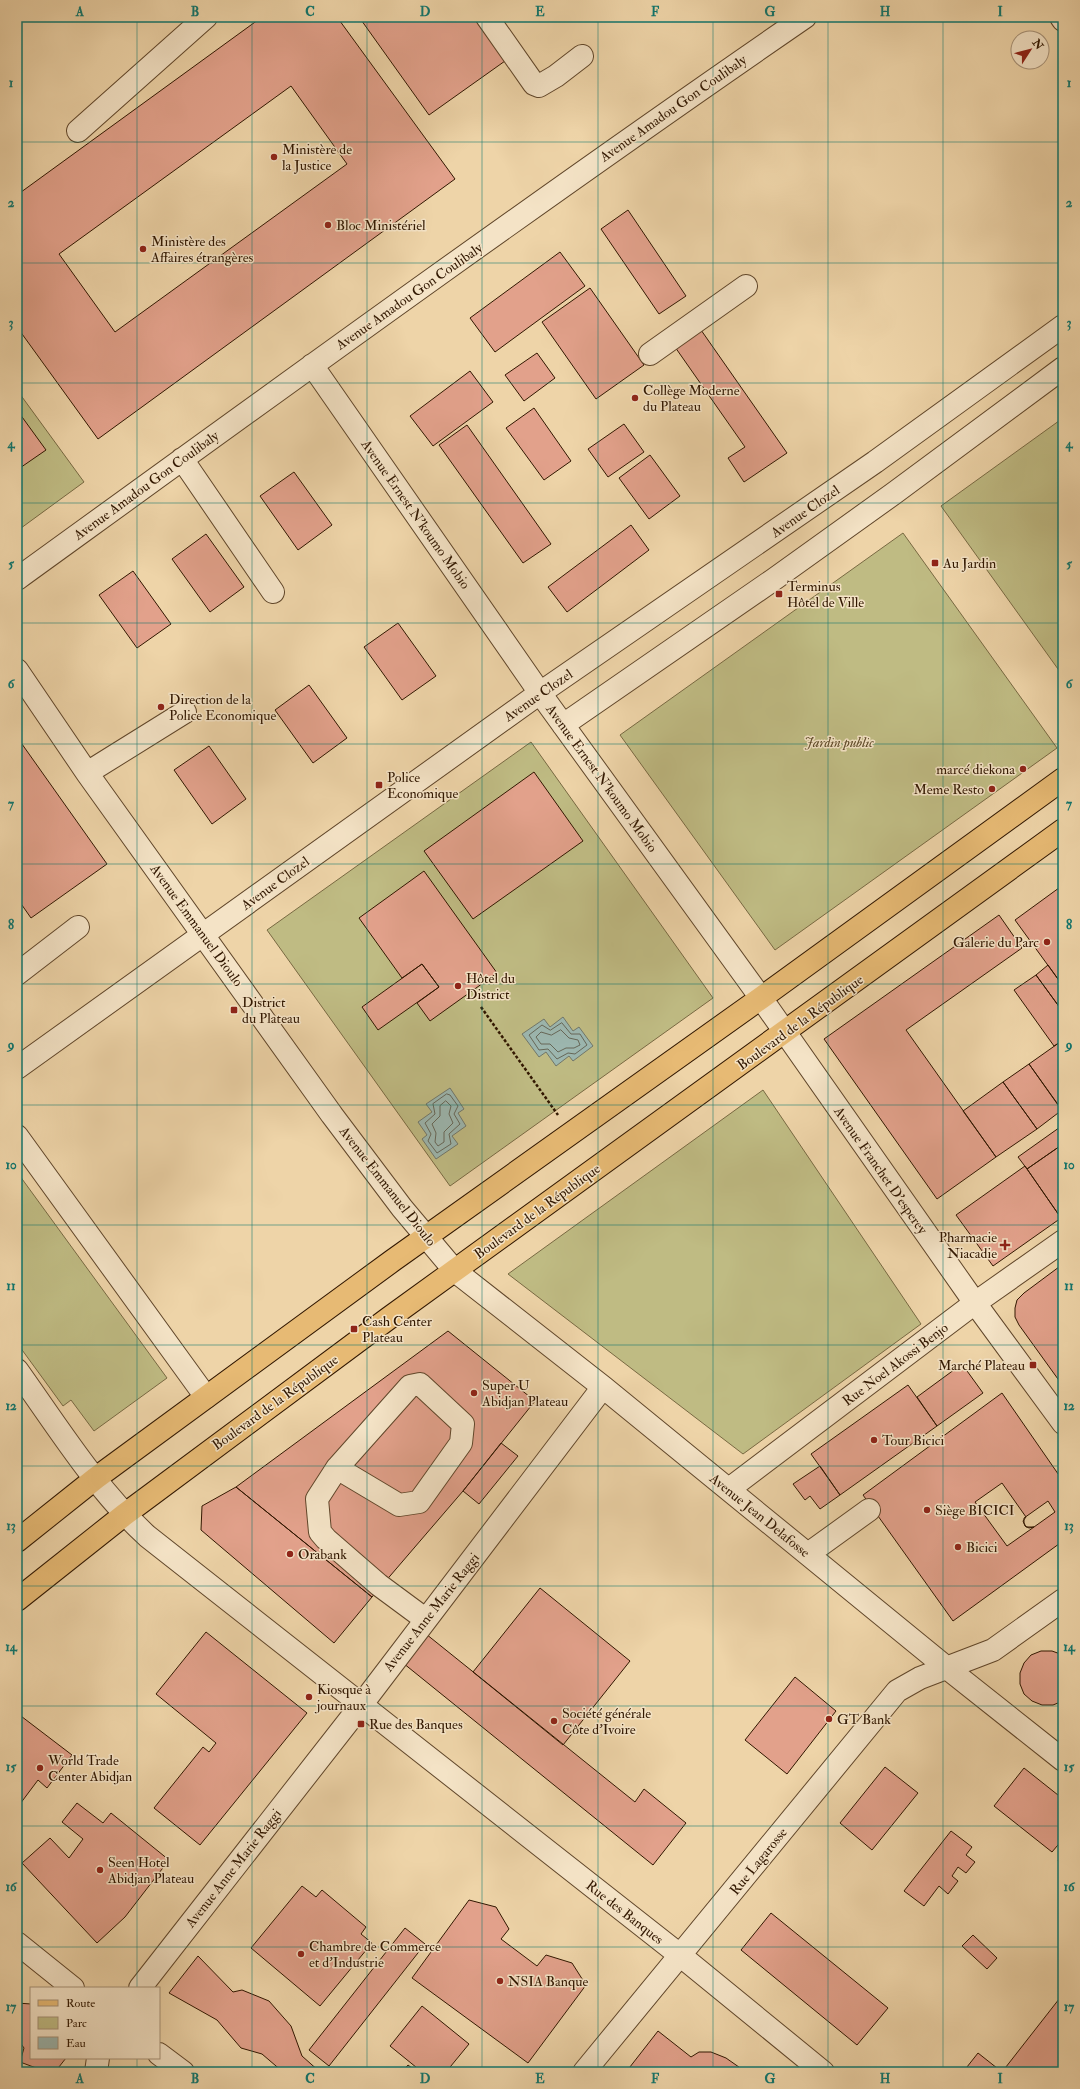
<svg xmlns="http://www.w3.org/2000/svg" width="1080" height="2089" viewBox="0 0 1080 2089" font-family="'IM FELL Double Pica',serif">
  <style>
    .green { fill: #bfbb83; stroke: #786942 }
    .water { fill: #9cb7b0; stroke: #71776a }
    .lines { fill: none; stroke-linecap: round; stroke-linejoin: round }
    .shore { stroke: #666758; stroke-width: 1 }
    .building { fill: #e2a18b; stroke: #311700; fill-rule: evenodd }
    .minor-casing { stroke: #60462a; stroke-width: 24 }
    .major-casing { stroke: #311700; stroke-width: 24 }
    .path { stroke: #311700; stroke-width: 2.5; stroke-dasharray: 3 2; stroke-linecap: butt }
    .minor { stroke: #f4e3c6; stroke-width: 22 }
    .major { stroke: #e7ba74; stroke-width: 22 }
    .grid { fill: none; stroke: #0f766e; stroke-width: 1; stroke-opacity: 0.55 }
    .poi-dot { fill: #8f2418; stroke: #f4e3c6; stroke-width: 1.5 }
    .labels { text-anchor: middle; stroke-width: 3; stroke-linejoin: round; paint-order: stroke }
    .street-label { font-size: 14px; fill: #311700; stroke: #f4e3c6 }
    .poi-label { font-size: 14px; fill: #311700; stroke: #f4e3c6; text-anchor: start }
    .park-label { font-size: 14px; font-style: italic; fill: #5c4827; stroke: #f4e3c6 }
    .neatline { fill: none; stroke: #0f766e; stroke-width: 1.5 }
    .grid-label { font-size: 13px; text-anchor: middle; font-weight: bold; fill: #0f766e }
  </style>
  <rect width="100%" height="100%" fill="#eed4a8"/>
  <filter id="stains"><feTurbulence type="fractalNoise" baseFrequency=".005" numOctaves="4"/><feColorMatrix values="0 0 0 0 .2 0 0 0 0 .09 0 0 0 0 .02 0 0 0 .5 -.17"/></filter>
  <radialGradient id="worn" r=".72"><stop offset=".6" stop-color="#630" stop-opacity="0"/><stop offset="1" stop-color="#630" stop-opacity=".3"/></radialGradient>
  <path class="green" d="M17,390L84,482L17,531Z
    M1063,418V676L941,506Z
    M903,533L1057,748L775,950L620,735Z
    M531,742L713,998L450,1186L267,930Z
    M763,1090L921,1324L743,1454L508,1274Z
    M17,1172L167,1378L94,1431L71,1400L63,1406L17,1343Z"/>
  <path class="water" d="M563,1017L573,1031L579,1027L593,1046L573,1061L569,1056L556,1066L546,1052L539,1057L522,1034L544,1019L550,1027Z
    M450,1088L464,1109L458,1113L466,1126L452,1136L458,1144L436,1159L422,1139L427,1135L418,1122L432,1112L426,1104Z"/>
  <g class="lines">
    <path class="shore" d="M562,1023L571,1034H580L587,1045L575,1054L568,1053L557,1059L548,1049L539,1050L529,1035L542,1025L550,1030Z
      M561,1030L569,1038L578,1040L580,1045L574,1048H566L558,1052L550,1044H541L536,1037L541,1032L551,1035Z
      M447,1094L450,1095L458,1106L454,1114L460,1124L449,1134L451,1144L437,1153L428,1141L431,1134L425,1123L435,1114L433,1104Z
      M446,1101L451,1106L449,1114L453,1123L444,1132V1142L438,1146L435,1142L436,1133L432,1124L440,1116V1106Z"/>
  </g>
  <path class="building" d="M262,17H337L455,179L98,439L17,327V195ZM291,86L347,164L115,332L59,254Z
    M359,17H473L505,61L429,115Z
    M628,210L686,296L659,314L601,229Z
    M560,252L585,286L495,352L470,318Z
    M590,288L644,365L596,399L542,322Z
    M701,330L787,453L744,482L728,458L745,447L675,347Z
    M537,353L555,378L524,401L505,375Z
    M470,371L493,402L433,446L410,416Z
    M534,408L571,461L544,480L506,428Z
    M17,410L46,450L17,470Z
    M624,424L644,452L608,477L588,449Z
    M467,425L551,544L523,563L439,445Z
    M650,455L680,496L649,519L619,478Z
    M294,472L332,525L298,550L260,496Z
    M631,525L649,550L567,612L548,587Z
    M206,534L244,587L210,612L172,559Z
    M133,571L171,624L137,648L99,595Z
    M398,623L436,676L402,700L364,647Z
    M309,685L347,738L313,763L275,710Z
    M17,737L107,864L31,918L17,898Z
    M209,746L246,799L212,824L174,770Z
    M534,772L583,841L473,919L424,851Z
    M424,871L497,973L430,1021L417,1003L439,987L422,964L402,978L359,918Z
    M1063,885V986L1015,920Z
    M999,915L1022,948L906,1030L996,1157L937,1199L824,1039Z
    M422,964L439,987L378,1030L362,1007Z
    M1048,965L1063,986V1012L1036,975Z
    M1036,975L1063,1012V1040L1054,1046L1014,990Z
    M1063,1040V1112L1029,1064Z
    M1029,1064L1062,1110L1037,1129L1003,1082Z
    M1003,1082L1037,1129L996,1157L963,1111Z
    M1063,1125V1144L1027,1169L1018,1157Z
    M1063,1144V1216L1061,1218L1027,1169Z
    M1025,1166L1061,1218L993,1266L956,1215Z
    M1063,1264V1386L1019,1325L1015,1317V1308L1017,1300L1024,1293Z
    M448,1331L535,1401L463,1491L372,1597L236,1487Z
    M962,1364L983,1393L937,1426L917,1397Z
    M908,1385L937,1426L840,1495L811,1454Z
    M1002,1393L1063,1481V1541L953,1621L863,1495ZM1002,1483L1026,1517L1023,1521L1025,1526L1029,1528L1034,1527L1007,1546L975,1502Z
    M501,1443L518,1456L479,1504L463,1491Z
    M820,1466L840,1495L820,1509L810,1496L805,1500L793,1484Z
    M236,1487L372,1597L334,1643L201,1530L202,1506Z
    M1048,1501L1055,1512L1034,1527H1026L1024,1523V1518Z
    M540,1588L630,1661L563,1745L473,1672Z
    M206,1632L307,1713L200,1845L154,1808L203,1747L209,1752L216,1743L156,1694Z
    M426,1634L635,1802L644,1789L686,1823L653,1865L403,1663Z
    M1041,1651H1052L1063,1655V1701L1053,1705H1042L1032,1701L1024,1694L1020,1684V1673L1024,1663L1031,1655Z
    M795,1677L836,1711L787,1774L745,1740Z
    M17,1713L72,1755L47,1788L38,1780L17,1808Z
    M885,1767L918,1793L872,1850L840,1823Z
    M1024,1768L1063,1799V1839L1052,1852L994,1806Z
    M77,1803L103,1823L111,1813L169,1860L125,1917L97,1943L22,1863L50,1838L69,1858L83,1839L62,1822Z
    M951,1831L972,1847L966,1855L975,1862L966,1873L958,1867L952,1876L958,1881L948,1894L939,1886L924,1906L904,1891Z
    M1063,1854V1865L1058,1861Z
    M302,1886L316,1897L322,1890L366,1927L361,1934L372,1943L320,2006L251,1948Z
    M469,1900L496,1907L509,1929L501,1939L537,1966L546,1955L572,1963L586,1985L528,2063L412,1978Z
    M771,1913L888,2008L857,2045L741,1950Z
    M405,1928L425,1944L329,2066L309,2050Z
    M973,1935L997,1958L987,1969L962,1946Z
    M198,1956L233,1992L242,1990L269,2001L291,2026L302,2056L320,2072H283L262,2054L241,2048L217,2020L169,1993Z
    M1063,1994V2072H1002Z
    M17,2003L31,2004V2058H66L55,2072H47L20,2062L24,2048L17,2038Z
    M422,2006L469,2044L446,2072H422L390,2046Z
    M658,2031L691,2057L699,2052H711L726,2058L746,2072H626Z
    M978,2053L1002,2072H963Z
    M408,2065L417,2072H402Z"/>
  <g class="lines">
    <g class="minor-casing">
      <path id="minor" d="M487,17L534,84L539,86L556,76L582,56
        M1061,17L1063,20
        M78,131L206,17
        M650,354L746,286
        M312,365L540,693L761,998L975,1303L1063,1423
        M182,459L273,592
        M17,579C278,390 539,200 805,17
        M17,670L87,773L332,1115L402,1208L455,1271L603,1387L947,1668L1063,1760
        M563,725L773,580L893,494L1063,368
        M87,773L185,712
        M17,974L78,927
        M17,1068L540,693L875,462L1063,326
        M17,1136L206,1397
        M17,1370C57,1426 96,1489 147,1536L681,1956L823,2072
        M337,1468L399,1505L419,1502L461,1443L463,1424L420,1384L410,1386L337,1468L317,1499L320,1532L326,1539L379,1585L425,1619
        M729,1489L975,1303L1063,1241
        M808,1554L869,1510
        M17,1943L73,1988
        M140,1988L362,1704L603,1387
        M159,2054L183,2072
        M96,2072L98,2058
        M584,2072L897,1691L920,1678L993,1650L1063,1600"/>
    </g>
    <g class="major-casing">
      <path id="major" d="M17,1541L96,1478L392,1261L761,998L1063,779
        M17,1600L124,1515L389,1318L1063,830"/>
    </g>
    <path class="path" d="M481,1007L558,1115"/>
    <use href="#minor" class="minor"/>
    <use href="#major" class="major"/>
  </g>
  <path class="grid" d="M137,17V1988M252,17V2072M367,17V2072M482,17V2072M598,17V2072M713,17V2072M828,17V2072M943,17V2072M17,142H1063M17,263H1063M17,383H1063M17,503H1063M17,623H1063M17,744H1063M17,864H1063M17,984H1063M17,1105H1063M17,1225H1063M17,1345H1063M17,1466H1063M17,1586H1063M17,1706H1063M17,1826H1063M17,1947H1063M137,2058V2072"/>
  <g class="poi-dot">
    <circle cx="274" cy="157" r="4"/>
    <circle cx="328" cy="225" r="4"/>
    <circle cx="143" cy="249" r="4"/>
    <circle cx="635" cy="398" r="4"/>
    <rect x="931" y="559" width="8" height="8" rx="2"/>
    <rect x="775" y="590" width="8" height="8" rx="2"/>
    <circle cx="161" cy="707" r="4"/>
    <circle cx="1023" cy="769" r="4"/>
    <rect x="375" y="781" width="8" height="8" rx="2"/>
    <circle cx="992" cy="789" r="4"/>
    <circle cx="1047" cy="942" r="4"/>
    <circle cx="458" cy="986" r="4"/>
    <rect x="230" y="1006" width="8" height="8" rx="2"/>
    <path d="M1003 1239h4v4h4v4h-4v4h-4v-4h-4v-4h4z"/>
    <rect x="350" y="1325" width="8" height="8" rx="2"/>
    <rect x="1029" y="1361" width="8" height="8" rx="2"/>
    <circle cx="474" cy="1393" r="4"/>
    <circle cx="874" cy="1440" r="4"/>
    <circle cx="927" cy="1510" r="4"/>
    <circle cx="958" cy="1547" r="4"/>
    <circle cx="290" cy="1554" r="4"/>
    <circle cx="309" cy="1697" r="4"/>
    <circle cx="829" cy="1719" r="4"/>
    <circle cx="554" cy="1721" r="4"/>
    <rect x="357" y="1720" width="8" height="8" rx="2"/>
    <circle cx="40" cy="1768" r="4"/>
    <circle cx="100" cy="1870" r="4"/>
    <circle cx="301" cy="1954" r="4"/>
    <circle cx="500" cy="1981" r="4"/>
  </g>
  <g class="labels">
    <g class="street-label">
      <text transform="translate(673 108) rotate(-35)" y="5">Avenue Amadou Gon Coulibaly</text>
      <text transform="translate(409 296) rotate(-35)" y="5">Avenue Amadou Gon Coulibaly</text>
      <text transform="translate(146 485) rotate(-36)" y="5">Avenue Amadou Gon Coulibaly</text>
      <text transform="translate(805 511) rotate(-35)" y="5">Avenue Clozel</text>
      <text transform="translate(416 514) rotate(55)" y="5">Avenue Ernest N'koumo Mobio</text>
      <text transform="translate(538 695) rotate(-35)" y="5">Avenue Clozel</text>
      <text transform="translate(602 778) rotate(54)" y="5">Avenue Ernest N'koumo Mobio</text>
      <text transform="translate(275 883) rotate(-36)" y="5">Avenue Clozel</text>
      <text transform="translate(197 925) rotate(54)" y="5">Avenue Emmanuel Dioulo</text>
      <text transform="translate(800 1022) rotate(-36)" y="5">Boulevard de la République</text>
      <text transform="translate(881 1170) rotate(55)" y="5">Avenue Franchet D'esperey</text>
      <text transform="translate(388 1186) rotate(52)" y="5">Avenue Emmanuel Dioulo</text>
      <text transform="translate(537 1211) rotate(-36)" y="5">Boulevard de la République</text>
      <text transform="translate(895 1364) rotate(-37)" y="5">Rue Noel Akossi Benjo</text>
      <text transform="translate(275 1402) rotate(-36)" y="5">Boulevard de la République</text>
      <text transform="translate(760 1515) rotate(39)" y="5">Avenue Jean Delafosse</text>
      <text transform="translate(431 1612) rotate(-52)" y="5">Avenue Anne Marie Raggi</text>
      <text transform="translate(758 1861) rotate(-51)" y="5">Rue Lagarosse</text>
      <text transform="translate(233 1868) rotate(-52)" y="5">Avenue Anne Marie Raggi</text>
      <text transform="translate(625 1912) rotate(38)" y="5">Rue des Banques</text>
    </g>
    <g class="poi-label">
      <text x="282" y="154">Ministère de<tspan x="282" dy="16">la Justice</tspan></text>
      <text x="336" y="230">Bloc Ministériel</text>
      <text x="151" y="246">Ministère des<tspan x="151" dy="16">Affaires étrangères</tspan></text>
      <text x="643" y="395">Collège Moderne<tspan x="643" dy="16">du Plateau</tspan></text>
      <text x="943" y="568">Au Jardin</text>
      <text x="787" y="591">Terminus<tspan x="787" dy="16">Hôtel de Ville</tspan></text>
      <text x="169" y="704">Direction de la<tspan x="169" dy="16">Police Economique</tspan></text>
      <text x="1015" y="774" text-anchor="end">marcé diekona</text>
      <text x="387" y="782">Police<tspan x="387" dy="16">Economique</tspan></text>
      <text x="984" y="794" text-anchor="end">Meme Resto</text>
      <text x="1039" y="947" text-anchor="end">Galerie du Parc</text>
      <text x="466" y="983">Hôtel du<tspan x="466" dy="16">District</tspan></text>
      <text x="242" y="1007">District<tspan x="242" dy="16">du Plateau</tspan></text>
      <text x="997" y="1242" text-anchor="end">Pharmacie<tspan x="997" dy="16">Niacadie</tspan></text>
      <text x="362" y="1326">Cash Center<tspan x="362" dy="16">Plateau</tspan></text>
      <text x="1025" y="1370" text-anchor="end">Marché Plateau</text>
      <text x="482" y="1390">Super U<tspan x="482" dy="16">Abidjan Plateau</tspan></text>
      <text x="882" y="1445">Tour Bicici</text>
      <text x="935" y="1515">Siège BICICI</text>
      <text x="966" y="1552">Bicici</text>
      <text x="298" y="1559">Orabank</text>
      <text x="317" y="1694">Kiosque à<tspan x="317" dy="16">journaux</tspan></text>
      <text x="562" y="1718">Société générale<tspan x="562" dy="16">Côte d’Ivoire</tspan></text>
      <text x="837" y="1724">GT Bank</text>
      <text x="369" y="1729">Rue des Banques</text>
      <text x="48" y="1765">World Trade<tspan x="48" dy="16">Center Abidjan</tspan></text>
      <text x="108" y="1867">Seen Hotel<tspan x="108" dy="16">Abidjan Plateau</tspan></text>
      <text x="309" y="1951">Chambre de Commerce<tspan x="309" dy="16">et d'Industrie</tspan></text>
      <text x="508" y="1986">NSIA Banque</text>
    </g>
    <g class="park-label">
      <text x="839" y="747">Jardin public</text>
    </g>
  </g>
  <rect width="1080" height="2089" fill="none" stroke="#eed4a8" stroke-width="44"/>
  <rect x="30" y="1987" width="130" height="72" fill="#f4e3c6" stroke="#a69177"/>
  <rect x="38" y="2000" width="20" height="6" fill="#e7ba74" stroke="#a69177"/>
  <text x="66" y="2007" font-size="12" fill="#311700">Route</text>
  <rect x="38" y="2017" width="20" height="12" fill="#bfbb83" stroke="#a69177"/>
  <text x="66" y="2027" font-size="12" fill="#311700">Parc</text>
  <rect x="38" y="2037" width="20" height="12" fill="#9cb7b0" stroke="#a69177"/>
  <text x="66" y="2047" font-size="12" fill="#311700">Eau</text>
  <g transform="translate(1030 50) rotate(54)"><circle r="19" fill="#f4e3c6" stroke="#a69177"/>
  <path d="M0-3L7 15L0 10L-7 15Z" fill="#8f2418"/>
  <text y="-6" font-size="11" font-weight="bold" text-anchor="middle" fill="#311700">N</text>
  </g>
  <rect x="22" y="22" width="1036" height="2045" class="neatline"/>
  <g class="grid-label">
    <text x="80" y="16">A</text>
    <text x="195" y="16">B</text>
    <text x="310" y="16">C</text>
    <text x="425" y="16">D</text>
    <text x="540" y="16">E</text>
    <text x="655" y="16">F</text>
    <text x="770" y="16">G</text>
    <text x="885" y="16">H</text>
    <text x="1000" y="16">I</text>
    <text x="11" y="87">1</text>
    <text x="1069" y="87">1</text>
    <text x="11" y="207">2</text>
    <text x="1069" y="207">2</text>
    <text x="11" y="327">3</text>
    <text x="1069" y="327">3</text>
    <text x="11" y="448">4</text>
    <text x="1069" y="448">4</text>
    <text x="11" y="568">5</text>
    <text x="1069" y="568">5</text>
    <text x="11" y="688">6</text>
    <text x="1069" y="688">6</text>
    <text x="11" y="808">7</text>
    <text x="1069" y="808">7</text>
    <text x="11" y="929">8</text>
    <text x="1069" y="929">8</text>
    <text x="11" y="1049">9</text>
    <text x="1069" y="1049">9</text>
    <text x="11" y="1169">10</text>
    <text x="1069" y="1169">10</text>
    <text x="11" y="1290">11</text>
    <text x="1069" y="1290">11</text>
    <text x="11" y="1410">12</text>
    <text x="1069" y="1410">12</text>
    <text x="11" y="1530">13</text>
    <text x="1069" y="1530">13</text>
    <text x="11" y="1651">14</text>
    <text x="1069" y="1651">14</text>
    <text x="11" y="1771">15</text>
    <text x="1069" y="1771">15</text>
    <text x="11" y="1891">16</text>
    <text x="1069" y="1891">16</text>
    <text x="11" y="2011">17</text>
    <text x="1069" y="2011">17</text>
    <text x="80" y="2083">A</text>
    <text x="195" y="2083">B</text>
    <text x="310" y="2083">C</text>
    <text x="425" y="2083">D</text>
    <text x="540" y="2083">E</text>
    <text x="655" y="2083">F</text>
    <text x="770" y="2083">G</text>
    <text x="885" y="2083">H</text>
    <text x="1000" y="2083">I</text>
  </g>
  <rect width="100%" height="100%" filter="url(#stains)"/>
  <rect width="100%" height="100%" fill="url(#worn)"/>
</svg>
